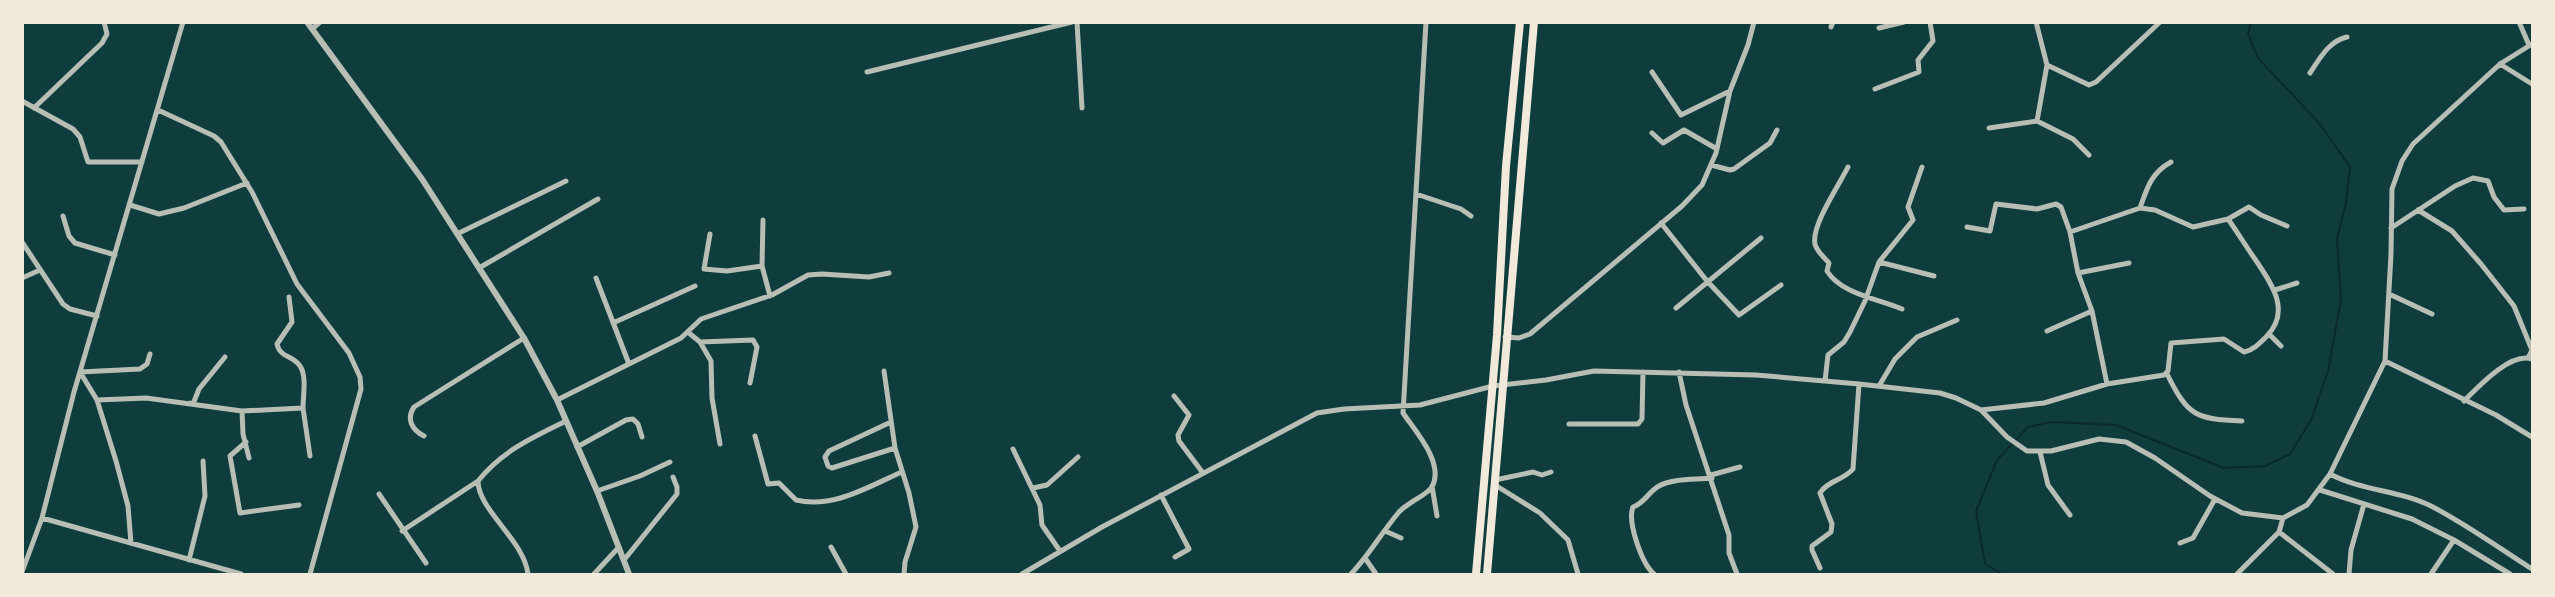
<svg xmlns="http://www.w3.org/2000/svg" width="2555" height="597" viewBox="0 0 2555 597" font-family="'Exo 2',sans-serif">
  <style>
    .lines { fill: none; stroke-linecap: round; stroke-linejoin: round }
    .stream { stroke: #0a2a2b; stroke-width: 2 }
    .minor { stroke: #b8beb3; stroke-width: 5 }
    .tertiary { stroke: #b8beb3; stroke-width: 6 }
    .trunk { stroke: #f1e9da; stroke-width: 8 }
  </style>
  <rect width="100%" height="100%" fill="#0f3d3e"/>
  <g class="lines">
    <path class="stream" d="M2002,574L1985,564L1976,511L1997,460L2028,427L2051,422L2116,425L2224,468L2265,466L2290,454L2311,420L2328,371L2341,300L2337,239L2346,203L2350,167L2319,123L2258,58L2248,34L2251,22"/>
    <path class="minor" d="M1077,22L1082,108
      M2036,22L2047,65L2089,85L2096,82L2160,22
      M2519,22L2529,45
      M1831,27L1833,22
      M1879,28L1904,22
      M312,29L320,22
      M2500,64L2532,84
      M867,72L1072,22
      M1652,72L1681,115L1730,91
      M2310,73C2320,58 2329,41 2347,37
      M1875,89L1919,72L1918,60L1933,41L1930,22
      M22,101L73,129L80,137L88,162H142
      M34,108L102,43L107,34L104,22
      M158,110L214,136L221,142L252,192L297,284L349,353L360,377L361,389L310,574
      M2037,121L2073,139L2089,155
      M1989,128L2037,121L2047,65
      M1652,133L1663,143L1684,130L1717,149
      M1711,165L1730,170L1734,169L1770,143L1777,130
      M1848,167C1839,185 1811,226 1815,244C1817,252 1824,257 1829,263L1827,271C1841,294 1879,299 1902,309
      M1416,194L1461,209L1471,216
      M130,205L159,214L184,208L247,183
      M2140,208C2147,188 2151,173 2171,162
      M2418,210L2452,231L2481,264L2514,306L2532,350L2528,358
      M63,216L69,236L75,243L115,255
      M763,220L762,266L770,296
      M1661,223L1707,281L1739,315L1781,285
      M1967,227L1990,231L1996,204L2037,209L2056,204L2061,207L2070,232L2078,273L2092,311L2107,384
      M2391,228L2455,186L2473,178L2488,181L2494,197L2504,210L2524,209
      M2070,232L2140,208L2155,210L2193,227L2228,219L2249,207L2261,215L2287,226
      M457,234L566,181
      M710,234L704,269L727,271L762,266
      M22,242L63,304L70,309L97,316
      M1879,262L1934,276
      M479,268L598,199
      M2078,273L2129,263
      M22,278L40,270
      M596,278L629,364
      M2275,290L2297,283
      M2389,294L2432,314
      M289,297L292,322L277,344C280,358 293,355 300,366C307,376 303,396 303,408
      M1676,308L1761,238
      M613,323L695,286
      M2047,331L2092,311
      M689,333L700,342L753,340L757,347L750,383
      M2269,334L2281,346
      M1505,337L1519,338L1530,334L1682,206L1702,185L1716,153L1730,91L1748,45L1754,22
      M700,342L711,361L712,398L720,444
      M2385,361L2496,415L2532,437
      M884,371L895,448L909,493L916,527L905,562L904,574
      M1679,372L1686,405L1729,535V553L1737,574
      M2167,374C2188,416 2195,419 2242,421
      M1825,381L1828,355L1844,342L1850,332L1865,301L1879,262L1913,220L1908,207L1922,167
      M1879,386L1895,359L1917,337L1957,320
      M1174,396L1189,415L1178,435L1179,441L1203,473
      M97,400L146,398L242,411L303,408L310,456
      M557,400L681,338L701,319L772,295L808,275L822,274L869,277L889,273
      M2464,401C2478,387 2510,352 2532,359
      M190,403L193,404L199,389L225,357
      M1981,410L2044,403L2107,384L2164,375L2168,371L2171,343L2224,339L2244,352C2253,350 2259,344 2266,337C2291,312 2273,286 2257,262C2247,248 2238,233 2228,219
      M242,411L243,434L249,458
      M891,422L829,451L825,457L828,466L832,468L895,448
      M1569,424H1638L1642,419L1643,372
      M424,436C412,430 406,419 414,407L524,338
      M755,436L768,484L779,483L796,500C834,509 869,486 902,472
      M246,442L230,456L240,513L299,505
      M577,447L626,420L633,419L638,424L642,437
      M1013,449L1040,505L1042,525L1060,551
      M2040,452L2048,485L2070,515
      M2330,474C2362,491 2399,490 2431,506C2466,524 2499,548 2532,569
      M1711,475L1740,467
      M1495,480L1533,472L1542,475L1551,472
      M1495,485L1540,513L1568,540L1578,574
      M1432,486L1437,516
      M1033,488L1047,485L1078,457
      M2320,490L2412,519L2454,540L2510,574
      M597,491L640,476L670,462
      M379,494L426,563
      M1161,495L1189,549L1175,557
      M42,518L241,574
      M402,531L478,481
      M1385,531L1401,538
      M2279,532L2333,574
      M131,543L128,506L116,461L97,400L80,372L140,369L147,364L150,354
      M2180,543L2193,538L2215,499
      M831,547L846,574
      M1365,558L1376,574
      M189,560L205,496L203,461
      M624,560L677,494V487L673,477
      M1820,568L1812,550V546L1831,532L1832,524L1820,493C1827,481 1844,480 1853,469L1859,384
      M22,572L42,518L74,392L183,22
      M528,574C524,540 478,510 478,481C502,451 533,437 566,421
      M594,574L619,547
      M1022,574L1102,527L1317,413L1344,409L1420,405L1493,386L1546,380L1594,371L1756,375L1859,384L1940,393L1956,398L1981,410L2007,437L2027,451H2051L2099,439L2126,442L2155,458L2210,496L2242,513L2283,518L2307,505L2330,474L2385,361L2391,254L2392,189L2402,161L2413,144L2500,64L2532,44
      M1351,574C1369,555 1382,532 1399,512C1407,503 1427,495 1432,487C1445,463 1415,431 1403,413L1426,22
      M1654,574C1642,564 1627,522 1633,507C1645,503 1648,492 1659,486C1672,478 1697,480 1712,478
      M2237,574L2279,532L2283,518
      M2349,574L2351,550L2364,504
      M2431,574L2454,540"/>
    <path class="tertiary" d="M307,22L422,179L524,338L557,400L597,491L629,574"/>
    <path class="trunk" d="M1476,574L1497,335L1506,166L1520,22
      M1487,574L1534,22"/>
  </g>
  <rect width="2555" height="597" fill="none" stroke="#f1e9da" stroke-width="48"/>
</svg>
